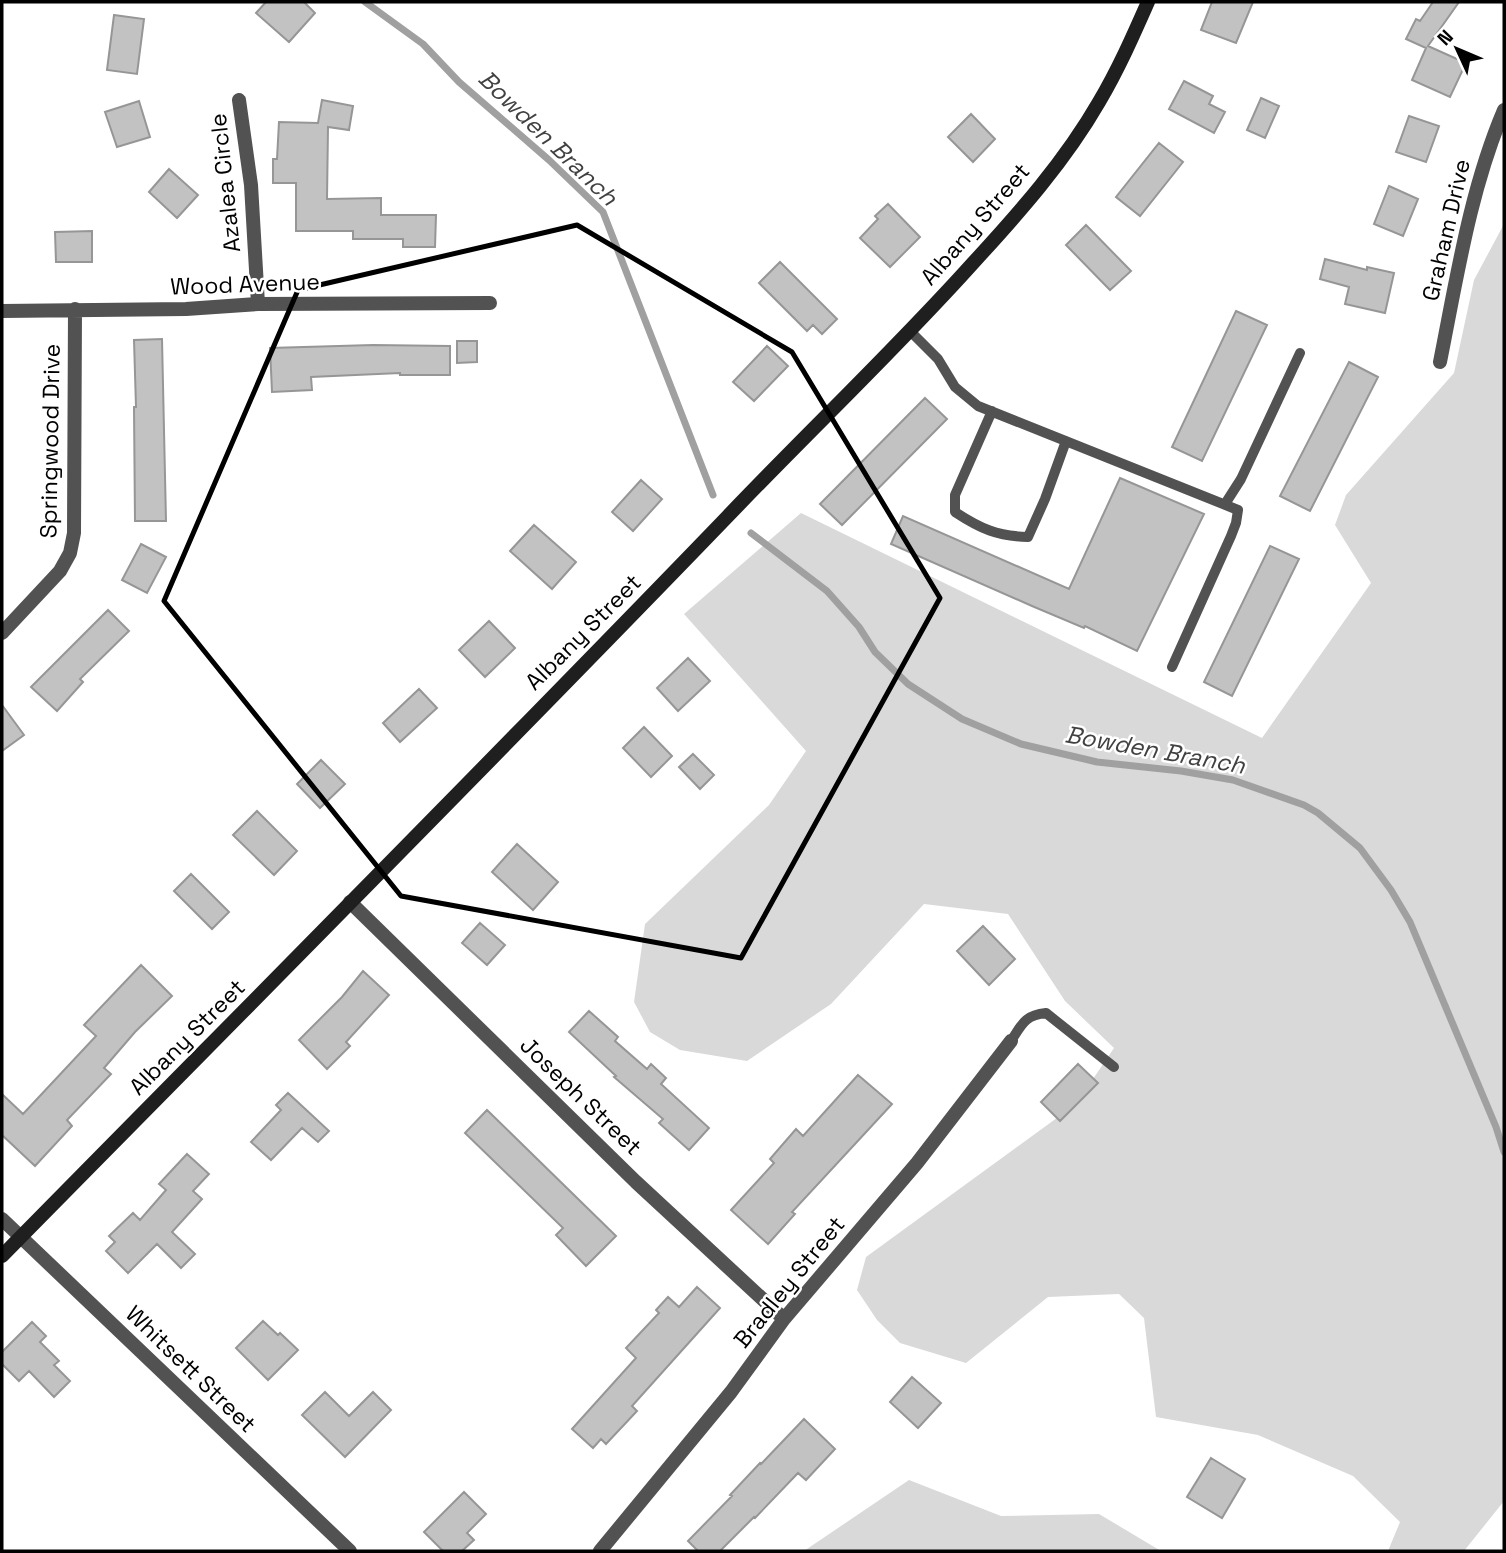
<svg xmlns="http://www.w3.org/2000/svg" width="1506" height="1553" viewBox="0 0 1506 1553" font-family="'Space Grotesk',sans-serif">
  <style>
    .green { fill: #d9d9d9 }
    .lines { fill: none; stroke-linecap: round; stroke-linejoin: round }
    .stream { stroke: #a0a0a0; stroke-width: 7 }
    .building { fill: #c2c2c2; stroke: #969696; stroke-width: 2 }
    .lane { stroke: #525252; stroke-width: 10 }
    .street { stroke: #525252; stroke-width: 14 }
    .secondary { stroke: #1f1f1f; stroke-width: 14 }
    .marked { fill: none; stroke: #000; stroke-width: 5; stroke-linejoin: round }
    .labels { text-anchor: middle; stroke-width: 5; stroke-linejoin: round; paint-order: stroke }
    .street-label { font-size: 23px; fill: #000; stroke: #fff }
    .water-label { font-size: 24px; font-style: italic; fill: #414141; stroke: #fff }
  </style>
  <rect width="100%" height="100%" fill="#fff"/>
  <path class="green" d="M1504,224V1501L1464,1551H1388L1400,1522L1353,1476L1258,1435L1156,1417L1144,1318L1119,1294L1048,1297L966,1363L900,1343L877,1320L857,1290L866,1257L1076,1104L1114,1048L1065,1001L1008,914L924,904L831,1004L747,1061L680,1050L650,1032L634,1002L645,924L769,805L806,751L684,614L801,513L1262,738L1371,583L1335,525L1346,495L1454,373L1474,280Z
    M909,1480L1001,1516L1099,1514L1161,1551H804Z"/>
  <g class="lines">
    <path class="stream" d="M365,2L423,44L459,82L549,160L603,212L713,495
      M751,533L827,591L859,627L875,652L908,684L962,719L1021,744L1097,762L1181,771L1233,780L1304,805L1318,813L1360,848L1391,890L1410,922L1496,1127L1504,1152"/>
  </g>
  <path class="building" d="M266,2H304L315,13L289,42L256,13Z
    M1212,2H1253L1236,43L1201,30Z
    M1433,2H1459L1428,46L1466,63L1450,97L1412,80L1426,48L1406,39L1416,19L1420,21Z
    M114,15L144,19L137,74L107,70Z
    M1184,81L1213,96L1209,104L1225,112L1214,133L1169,109Z
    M1261,98L1279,106L1265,138L1247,130Z
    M322,100L353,106L349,130L328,127L327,199L381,198V215H436L435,247H403V239H353V231H296V183H273V159H277L279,122L318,123Z
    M139,101L150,137L117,147L105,112Z
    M971,114L995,139L973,162L948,137Z
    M1409,116L1439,126L1426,162L1396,152Z
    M1159,143L1183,162L1140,216L1116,197Z
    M169,169L198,195L177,218L149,192Z
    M1389,186L1418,199L1403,236L1374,224Z
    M888,204L920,237L890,267L860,238L878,219L875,216Z
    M1086,225L1131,271L1110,290L1066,245Z
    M92,231V262H56L55,232Z
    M1325,259L1367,270V267L1394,273L1385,313L1345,304L1349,287L1320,279Z
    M780,262L837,319L822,334L813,325L807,331L759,283Z
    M1236,311L1267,325L1202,461L1172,447Z
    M162,339L166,521H135L134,407H136L134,340Z
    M457,341H477V362L457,363Z
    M373,345L450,346V375H400V373L311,377L312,390L272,392L270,348Z
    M767,346L788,366L754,401L733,382Z
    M1349,362L1378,377L1310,511L1280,496Z
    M925,398L947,419L842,525L820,504Z
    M1120,478L1204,514L1137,651L1085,626L1084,628L1032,606L891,544L903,516L1069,589Z
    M641,480L662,499L633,531L612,512Z
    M534,525L576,562L552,589L510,551Z
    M141,544L166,557L147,593L122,580Z
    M1270,546L1299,559L1232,696L1204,682Z
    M108,610L129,631L80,679L83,682L57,711L31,687Z
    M489,621L515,648L485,677L459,650Z
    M688,658L710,681L678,711L657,688Z
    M419,689L437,708L400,742L383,723Z
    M2,705L24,735L2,751Z
    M644,727L672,756L651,777L623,748Z
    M693,754L714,775L700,789L679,767Z
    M321,760L345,784L320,808L297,784Z
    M257,811L297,851L274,875L233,835Z
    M517,844L558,882L533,910L492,872Z
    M191,874L229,912L212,929L174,891Z
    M480,923L505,945L487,965L462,943Z
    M983,926L1015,959L989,985L957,951Z
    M141,965L172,996L135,1032L104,1068L111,1074L67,1120L72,1126L35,1166L2,1135V1094L23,1114L96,1036L84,1025Z
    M363,971L389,995L346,1042L350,1046L327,1069L299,1040L342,997Z
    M589,1011L618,1037L615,1041L647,1069L651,1064L666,1078L661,1084L709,1128L689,1150L659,1123L663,1119L614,1077L616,1076L569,1032Z
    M1078,1064L1098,1083L1060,1121L1041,1102Z
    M858,1075L892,1104L792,1212L795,1214L768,1244L731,1210L774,1163L770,1159L796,1129L803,1136Z
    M288,1093L329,1131L318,1142L302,1128L271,1160L251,1142L281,1110L276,1105Z
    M487,1110L616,1236L586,1266L556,1235L563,1228L465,1133Z
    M187,1154L209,1174L193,1191L202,1199L172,1232L195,1254L181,1268L157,1244L128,1273L106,1251L115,1242L109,1236L133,1213L140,1220L166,1190L159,1184Z
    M697,1287L720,1308L632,1406L637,1411L606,1444L601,1439L593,1448L572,1429L636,1358L626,1348L659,1313L656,1310L668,1297L679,1307Z
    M263,1321L278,1335L280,1333L298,1350L268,1380L236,1348Z
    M32,1322L46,1336L40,1342L59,1361L54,1365L70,1381L54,1397L29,1371L19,1381L2,1364V1352Z
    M912,1377L941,1403L918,1428L890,1402Z
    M325,1392L349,1416L373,1392L391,1410L345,1457L302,1415Z
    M804,1419L835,1449L806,1480L798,1473L755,1518L754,1517L720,1551H698L688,1541L732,1496L730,1495L760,1463L761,1464Z
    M1211,1458L1245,1479L1222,1518L1187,1497Z
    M464,1492L486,1514L467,1533L474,1540L462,1551H443L424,1532Z"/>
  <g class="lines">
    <path class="lane" d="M911,332L938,359L955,387L978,406L1238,510L1236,523L1231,536L1172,667
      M992,411L955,495V512C981,529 997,536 1028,537L1045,499L1066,441
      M1225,504L1241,479L1300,353
      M1011,1041C1022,1024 1025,1015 1046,1013L1114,1067"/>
    <path class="street" d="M239,100L251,185L258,304
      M2,311L186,309L258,304L490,303
      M1440,362C1457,277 1470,190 1504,110
      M2,633L60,571L70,553L74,533L75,309
      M350,902L636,1182L784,1319
      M2,1219L350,1551
      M600,1551L731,1392L784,1319L917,1163L1011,1041"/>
    <path class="secondary" d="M2,1256C244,1010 488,765 728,516C809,431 894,351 973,263C1019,213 1065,161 1099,102C1118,70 1133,36 1148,2"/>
  </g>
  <path class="marked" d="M577,225L792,352L940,598L741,958L401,896L164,601L298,290Z"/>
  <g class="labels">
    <g class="street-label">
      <text transform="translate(225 183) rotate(-96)" y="8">Azalea Circle</text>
      <text transform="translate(975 224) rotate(-49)" y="8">Albany Street</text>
      <text transform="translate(1446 230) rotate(-77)" y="8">Graham Drive</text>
      <text transform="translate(245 284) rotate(-2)" y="8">Wood Avenue</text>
      <text transform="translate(50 441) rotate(-89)" y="8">Springwood Drive</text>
      <text transform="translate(583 632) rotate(-45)" y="8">Albany Street</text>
      <text transform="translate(187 1037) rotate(-45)" y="8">Albany Street</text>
      <text transform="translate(581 1096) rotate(44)" y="8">Joseph Street</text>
      <text transform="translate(789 1282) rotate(-51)" y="8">Bradley Street</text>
      <text transform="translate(191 1369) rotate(44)" y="8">Whitsett Street</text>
    </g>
    <g class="water-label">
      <text transform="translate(548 138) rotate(44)" y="8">Bowden Branch</text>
      <text transform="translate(1155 750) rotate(10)" y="8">Bowden Branch</text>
    </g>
  </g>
  <rect width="1506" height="1553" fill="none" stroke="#000000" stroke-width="7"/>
  <g transform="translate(1457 49) rotate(314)" stroke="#ffffff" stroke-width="5" paint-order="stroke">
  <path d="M0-5L12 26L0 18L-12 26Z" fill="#000000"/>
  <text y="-10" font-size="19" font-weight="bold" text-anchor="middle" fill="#000000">N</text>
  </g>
</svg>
